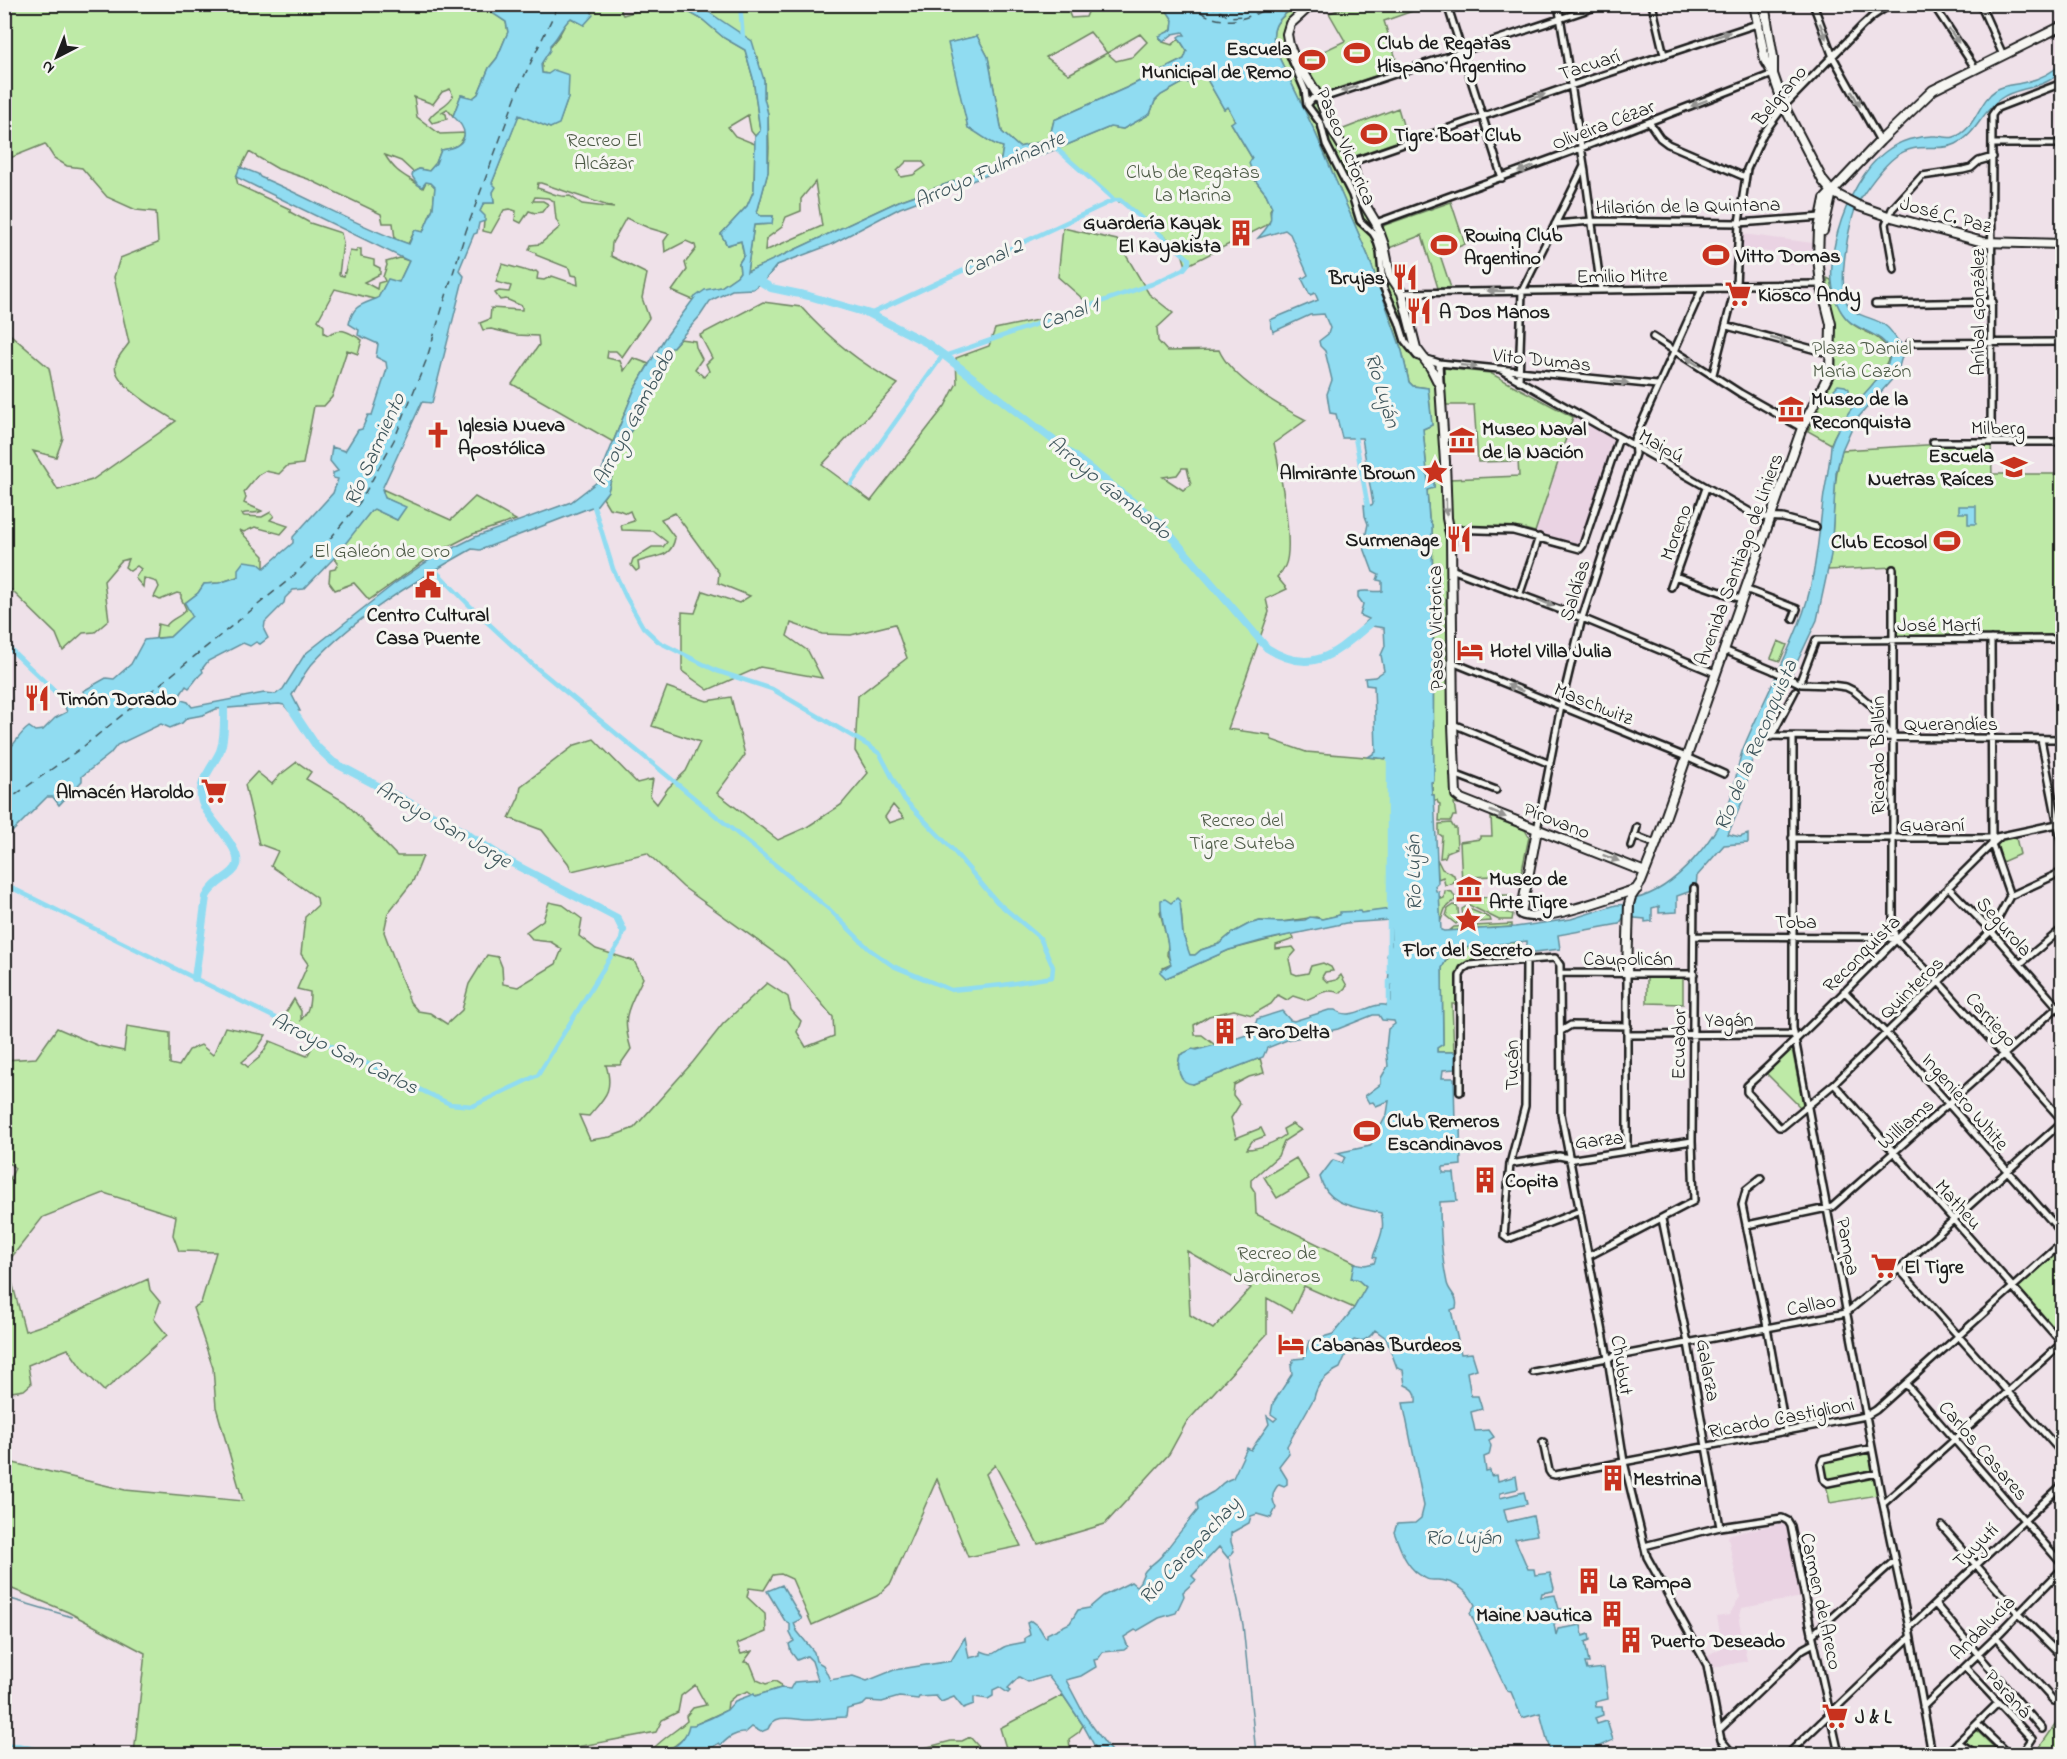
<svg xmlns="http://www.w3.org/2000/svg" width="2067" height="1759" viewBox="0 0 2067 1759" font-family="'Indie Flower',sans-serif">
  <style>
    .built { fill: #ead3e3 }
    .green { fill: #beeaa7; stroke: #6d8362; stroke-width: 1.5; fill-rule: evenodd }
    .water { fill: #90dcf1; stroke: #628f9c; stroke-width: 1.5 }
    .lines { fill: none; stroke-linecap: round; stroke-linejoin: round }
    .stream { stroke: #628f9c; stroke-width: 1.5 }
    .canal { stroke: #90dcf1; stroke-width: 4.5 }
    .river { stroke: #90dcf1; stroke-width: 8 }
    .ferry { stroke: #3f565c; stroke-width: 1.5; stroke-dasharray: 8 6; stroke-linecap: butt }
    .street-casing { stroke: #1c1c1c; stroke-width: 10 }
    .secondary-casing { stroke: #1c1c1c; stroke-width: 12 }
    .street { stroke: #f6f6f2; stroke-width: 5 }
    .secondary { stroke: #f6f6f2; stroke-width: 8 }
    .oneway { fill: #949492 }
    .labels { text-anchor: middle; stroke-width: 6; stroke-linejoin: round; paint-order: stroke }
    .poi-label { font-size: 20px; font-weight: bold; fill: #1c1c1c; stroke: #f6f6f2; text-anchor: start }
    .street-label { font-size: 20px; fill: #1c1c1c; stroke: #f6f6f2 }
    .park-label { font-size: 20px; fill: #4d5a46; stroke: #f6f6f2 }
    .water-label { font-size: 21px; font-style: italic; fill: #3f565c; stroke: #f6f6f2 }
  </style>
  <rect width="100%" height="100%" fill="#efe1e9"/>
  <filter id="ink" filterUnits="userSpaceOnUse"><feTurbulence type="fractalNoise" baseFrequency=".0167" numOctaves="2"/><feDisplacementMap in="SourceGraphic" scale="12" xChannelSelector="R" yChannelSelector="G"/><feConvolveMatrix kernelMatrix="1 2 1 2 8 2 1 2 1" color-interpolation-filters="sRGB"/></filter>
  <g filter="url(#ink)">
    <path class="built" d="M1743,234L1813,243L1809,265L1787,264V254L1742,249Z
      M1573,417L1612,438L1614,443L1581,544L1578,545L1535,532Z
      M1784,1523L1790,1528L1802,1597L1742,1608L1739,1620L1747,1661L1713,1668L1706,1656L1723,1647L1717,1617L1729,1615L1740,1597L1728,1537L1730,1534Z"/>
    <path class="green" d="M480,4L506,22L508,32L497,58L489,68L478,94L473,98L461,95L453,116L447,109L442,112L446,114L447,119L432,123L429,119C436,108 447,107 453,96L450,89L442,92L433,104L414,97L417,117L440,134L465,133C461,146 455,148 441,150L436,163L429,171L419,169L413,172L401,161L385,155C397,175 406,175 423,188L426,182L431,183L435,187L433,208L423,232L415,230L408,244L395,239L393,223H383L381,214L308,179L278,169L249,152L236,177L238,185L290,209V212L310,223L341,233L343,242L339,275L344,276L350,251L356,252L357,249H361V257L374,260V265L380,268V274L364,282L377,289L378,283L385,281L383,277L387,265L386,262L400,258L409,261L399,282L385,285L378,298L374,299L335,289L318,320L324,326V333L328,335C342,326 348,332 362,340L358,354L347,350L332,397L324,406H314L303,464L287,466L279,474L265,471L258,475L244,492L246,498L244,503L262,511C255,515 249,511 242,514L244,516L262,517L271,512L274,516L270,520L288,526L281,534L255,527L244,532L239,530L264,556V568L219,583L204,584L198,593L185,603L193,616L170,637L156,638L158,624L166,626C172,617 181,618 186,609L181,598V594L177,593L160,600L154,597L159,587L157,582L144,578L143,587L135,578L141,569L137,566L130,571L125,567L128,559L121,561L104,581L109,620L95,632L83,633L63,651L56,634L5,584V330L49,368L63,438L56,457L33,451L58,490L92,480L176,421C162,412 109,383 116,363C118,356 125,349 129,343L114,277L120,258L158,243L156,212L136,210L107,197L82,168L67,166L54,158L45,144L5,160L4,5Z
      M594,5H626L622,6L621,12L623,15L640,10L641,5H676L703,20L724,38L745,50L753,78L760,131L755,136L751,131L748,115L728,127L735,136L755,144L754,190L747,206L721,234L727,245L741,241L744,255L739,263L740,272L737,276L721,287L695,297L693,300L672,291L687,270L685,263L696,249L695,245L686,241L665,252L664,241L669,234L649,228L626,218L612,243L611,256L647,274L642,298L649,318L622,357L616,351H608L607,358L620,361L624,371L633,358L649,364L635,388L613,442L512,384L539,345L538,336L516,335L491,329L483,330L480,323L490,319L491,308L522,310V306L506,299L500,300L495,293L499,291L509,292L511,286L496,282L502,264L531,272L536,271L538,273L537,279L544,280L552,276L578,285L577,276L571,275L569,268L536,255V253L529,250L531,245L540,244L560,227L556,219L554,201L548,198L535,197L533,201H543L548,204L542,212L535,213L529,211L521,223L515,220L516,211L510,209L504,210L491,233L483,231L484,221L480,211L484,203H494L492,183L519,114L550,128L559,123L568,98L548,74L542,73C540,58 548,49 557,38C563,31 563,24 571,18L584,25ZM538,183H541L614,208L582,204L570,196C558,198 548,191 537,188Z
      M698,5H1073L1069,13L1071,18L1086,17L1091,5L1097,8L1100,5H1159L1165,7L1173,20L1172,30L1159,37L1163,42L1172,45L1179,39L1187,51L1184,59L1126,88L1054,120L1049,140L1019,147L1002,132L988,57L977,36L949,43L968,127C981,134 990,144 1003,147L1001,159L991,168L899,201L747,272L754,225L771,224L773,216H760L757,213L768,172L769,148L768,114L764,98V80L760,72L758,57ZM1090,32L1107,53L1069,74L1046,57ZM1140,34L1147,42L1132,57L1116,61L1107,53ZM907,161H922L926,166L913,175L901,177L897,171ZM815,182L822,226L765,251L766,239L782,227L786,217L801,211V199Z
      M1296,5H1309L1285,32L1351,163L1399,291L1410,334L1437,385L1447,539L1452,792L1458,804L1454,803L1456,816H1453L1451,821H1439L1440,804L1438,803L1437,800H1434V795H1432L1434,663L1432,525L1429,519L1427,490L1434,487V483H1428L1423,429L1432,425L1428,388L1413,386L1409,382L1402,351L1369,258L1315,132L1275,49C1269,24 1280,19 1296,5Z
      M1355,5H1430L1384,21L1399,68L1320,94L1305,60L1345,41L1329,13Z
      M1205,76L1224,109L1228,107L1235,121L1231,123L1252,158L1255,180L1266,194L1272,207L1270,210L1271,220L1267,225L1186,266L1182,253L1177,246L1122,203L1114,200L1057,149L1110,127L1123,129L1150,114L1155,101L1161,95L1186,81L1188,82Z
      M1398,108L1407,138L1353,157L1351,156L1341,130Z
      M1451,202L1465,244L1440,255L1451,288H1438L1422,235L1389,248L1382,228L1385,225Z
      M1063,228L1117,240L1149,294L1173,313L1157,328L1158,341L1167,351L1219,350C1231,378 1279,406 1306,420L1274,443C1279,466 1295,546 1285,566C1283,570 1280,574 1277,577L1287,589L1266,599L1269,612L1228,729L1270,735L1272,740L1306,752L1389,759L1391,803L1390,910L1340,915L1322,919L1316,917L1281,922L1260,921L1249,924L1232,933L1219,944L1201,950L1195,955H1189L1183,935L1181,910L1167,902L1160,912L1168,943L1167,955L1172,964L1163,968L1166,978L1229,950L1292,934L1294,939L1276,945V949L1293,947L1296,951L1289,959L1292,973L1297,975L1308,973L1311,966L1323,963L1331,967L1333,971L1325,972L1322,977L1327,982L1336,980L1341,975L1347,986L1340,993C1324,987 1319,996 1305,1000L1293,996L1287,1000L1278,995L1271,1004L1252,1015L1234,1010L1209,1016L1194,1025L1195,1035H1202L1215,1045C1202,1049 1191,1049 1180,1055L1178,1065L1193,1084L1260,1058L1264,1073L1249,1077L1234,1085L1233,1095L1240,1104L1231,1118L1236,1138L1261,1128L1265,1136L1252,1141L1247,1149C1259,1149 1276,1142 1285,1135L1283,1129L1292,1124L1301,1130L1284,1141L1278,1156L1251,1180V1186L1255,1192L1256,1214L1356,1263L1357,1279L1366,1287L1354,1308L1304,1286L1292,1312L1267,1298V1334L1186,1423L1169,1454L1105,1524L1038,1544L995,1465L986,1474L995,1496L1021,1546L968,1557L937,1479L891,1583L877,1596L812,1625L792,1579L781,1574L773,1575L764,1590L749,1588L747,1597L765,1614L766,1632L737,1644L741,1654L752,1651L744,1662L750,1663L757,1680L766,1684L775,1681L780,1684L781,1688L755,1696L748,1691L735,1696L728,1702L727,1710L694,1725L682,1740L670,1749H665L662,1754H639L644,1749H653C663,1738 676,1731 687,1721L686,1716L693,1708L706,1705L695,1685L681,1696L678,1712L662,1720L656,1732L566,1749L586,1752L609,1750L613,1754H134L145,1653L68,1612L5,1586V1461L125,1490L243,1501L216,1407L213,1368L193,1308L201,1303L216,1252L179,1251L173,1235L176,1216L104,1193L43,1217L7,1263L25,1331L58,1320L148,1279L150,1290L160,1302L154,1319L167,1335L104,1391L83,1370L68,1349L28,1365L31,1384L24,1390L5,1393L4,1182L8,1183L15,1168L5,1160V1060L36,1058L57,1028L99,1046L124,1051L127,1026L170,1033V1064L179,1066L189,1050L201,1045L213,1055L225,1027L266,1035L256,1050L242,1062L248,1067L260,1057L270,1041L307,1056L314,1044L302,1028L283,1017L294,999L301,1011V1020C309,1011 310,1004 310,992L297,989L308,964L301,954L305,917L318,905L317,898L271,866L278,851L259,844L245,785L257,772L272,784L280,775L297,762L311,772L306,779L345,802L397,856H423L413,881L388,913L384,932L410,1002L418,1011L430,1013L447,1024L462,1010L469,984L487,955L498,957L502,967L503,984L518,987L556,964L562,949L551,942L533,940L526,932L543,920L549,902L563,905L582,919L579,936L596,949L634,961L643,978C628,1009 621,1015 631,1049L620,1065H606C614,1091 605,1097 589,1116L579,1115L590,1140L610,1137L634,1128L693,1062L723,1024L767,983L788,997L791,1010L801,1021L797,1032L806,1047L834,1036L833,1017L786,961L683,887L647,853L572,871L568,863L542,830L509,818L519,797L521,786L575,745L594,739L637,783L653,779L650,796L657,804L668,788L686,771L700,742L652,726L667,687L707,701L731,697L745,755L717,793L778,840L807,827L841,805L868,773L855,751L858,696L907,658L895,624L851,635L822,634L791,623L787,636L808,651L822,678L760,667L708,690L682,671V612L695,613L703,591L739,603L750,596L718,583L719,573L675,513L661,519L675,538C671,560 654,555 638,562L639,569L636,571L631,565L633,559L652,547H663L667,542L653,531L622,530L621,525L634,521L630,511L626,513L619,510L609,508L603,498L608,491L618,453L643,410L647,394L670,350L680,339L695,341L696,347L702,359L695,369L704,377L709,371L706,364L712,358L700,335L763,302L801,307C830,340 860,363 898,384L822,465L871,501L945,406L957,383L956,358L989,346L995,329L1065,314L1081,308L1091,306L1058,277ZM1182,468H1187L1191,485L1183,490L1163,477L1177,475ZM893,805L904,818L889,823L885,817ZM1187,1251L1251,1288L1213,1329L1190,1315Z
      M1827,278L1831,280C1834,294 1837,308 1847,319C1860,334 1880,331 1890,354C1880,387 1844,408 1831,444L1808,431L1836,372L1835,330Z
      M1444,368L1490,373L1573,417L1535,532L1521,528L1454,525L1450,522V479L1519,476L1518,461L1478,462L1474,405H1445Z
      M1926,445H1991L1992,474H2062V635L1898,637L1895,634V567L1828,570C1836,529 1830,491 1842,450Z
      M382,489L451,520L475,497L516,520L473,534L436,553L369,600L354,583L335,590L329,582L330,570L335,569L338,563L334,558L335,554L371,511L374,509L397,520L405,507L385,498Z
      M1778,641L1787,645L1780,661L1771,658Z
      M1491,817L1525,830L1529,837L1521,875L1469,877L1468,880H1465L1468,884H1462L1460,842L1480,839V836H1492Z
      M1451,823L1454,828H1456L1457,848L1447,852L1445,857L1440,858L1442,836L1439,834V824Z
      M2015,834L2020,854L2002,862L1997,843L2001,838Z
      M1437,859L1442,869L1454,875L1455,880L1452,884L1445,885L1443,877L1438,879Z
      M1445,891L1452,892L1456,899L1445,909L1440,923L1439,896L1441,899L1444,898Z
      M1503,895H1508L1504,912L1513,914L1512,920H1499L1463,902V899L1503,896Z
      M1454,905L1458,908L1459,921L1456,924L1446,916L1448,909Z
      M1465,907L1490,918L1491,921L1464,923L1462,909Z
      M1512,924V927L1449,931L1454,927Z
      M1521,941L1519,953L1515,957L1469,962L1459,968L1457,977L1458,1004H1452L1454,1052H1437V1048L1443,1044L1442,968C1454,939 1495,944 1521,941Z
      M1647,976H1683V1004L1647,1003Z
      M1792,1049L1804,1109L1803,1110L1766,1073Z
      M1296,1158L1309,1179L1277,1198L1264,1177Z
      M2062,1246V1338L2018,1287Z
      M1870,1450L1874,1472L1827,1479L1824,1460Z
      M1874,1475L1878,1495L1830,1503L1826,1484Z
      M1063,1695L1083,1725L1079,1732L1069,1739L1070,1748L1078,1754L1096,1750L1099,1754H1004L1006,1748L1000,1728Z
      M2062,1715V1754H2035Z
      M1976,1730L2001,1754H1982L1964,1743Z
      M970,1737L985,1754H901L951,1741H962Z"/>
    <path class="water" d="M1296,4C1280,19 1269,24 1275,49L1315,132L1369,258L1402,351L1409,382L1413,386L1428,388L1432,425L1423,429L1428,483L1434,482V488L1427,490L1429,519L1432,525L1434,781L1431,782L1432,795H1434L1438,883L1435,886L1436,891L1439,892L1441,930L1444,931L1515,927L1571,919L1616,905L1632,904L1634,899C1676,890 1718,837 1731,797C1737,780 1737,761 1745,744C1762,704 1783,665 1799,624C1816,582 1818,538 1824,494C1827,478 1830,461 1831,445C1835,432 1843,420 1851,409C1860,396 1891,370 1890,354C1888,335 1859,331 1848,320C1809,282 1847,180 1885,152C1899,141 1918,135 1936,136C1942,136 1948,139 1954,137C1976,130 1978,101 1996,90C2005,84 2016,85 2026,82C2039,79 2053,72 2062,63V72C2055,77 2047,83 2038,85C2025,90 2012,90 2000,99C1982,111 1977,134 1956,144C1938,153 1917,140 1895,157C1883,166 1866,189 1858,203C1848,221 1837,287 1848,305C1858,319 1875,316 1887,327C1894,333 1897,343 1905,346L1897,374L1855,421L1842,450L1836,473L1831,555L1817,620L1775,709L1755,746L1743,800L1728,834L1740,837L1748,834V843L1724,845L1697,876L1696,886L1691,891L1677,896V912L1659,913V906L1652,908V921L1645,922V919L1624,917L1619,924L1558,935L1560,949L1527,953V941L1462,948L1448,956L1442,968L1443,1044L1437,1048V1052H1455V1069L1443,1070L1442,1078H1454L1455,1125H1460L1461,1165L1443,1167V1173H1454L1457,1201L1440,1202C1440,1230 1441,1255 1447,1283C1449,1293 1459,1296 1456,1308L1451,1310L1461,1354L1472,1353L1477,1369L1467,1372L1471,1396H1478L1482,1409L1471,1412L1475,1431L1489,1430L1494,1437L1489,1440L1491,1446L1489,1455L1484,1457L1486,1471L1490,1470L1491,1476L1497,1475L1498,1481L1516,1476L1518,1489L1500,1493V1498L1524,1492L1527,1504L1504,1509L1507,1522L1533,1516L1537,1535L1515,1539L1528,1569H1534L1535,1575L1550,1573L1554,1588L1553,1591L1542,1593L1541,1597L1555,1595L1559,1609H1572L1573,1615L1563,1617L1554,1624L1556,1635L1558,1629L1581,1625L1583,1636L1589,1634L1590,1640L1585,1642L1589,1663H1585L1587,1670L1604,1668L1608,1699L1595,1702L1596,1707H1602L1603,1715L1595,1718L1597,1724L1607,1721L1613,1740L1595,1748L1596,1750L1606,1747L1610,1754H1551L1540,1713L1522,1718L1511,1692L1507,1691L1470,1613L1475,1605C1468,1591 1455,1581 1438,1580C1433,1580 1429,1581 1425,1578C1406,1569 1401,1550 1394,1532L1397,1524L1415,1523L1421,1518L1424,1506L1403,1403L1416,1402C1417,1392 1414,1389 1405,1385L1403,1370L1397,1368L1386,1338L1375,1330C1370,1338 1363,1343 1354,1340L1351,1343L1340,1368C1327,1374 1317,1383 1314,1398L1287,1446L1289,1453L1279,1466L1287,1479V1484L1284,1486L1279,1484C1272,1492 1271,1498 1276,1508L1271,1518L1257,1514L1251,1516L1249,1523L1231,1533V1542L1234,1551L1228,1558L1219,1547L1192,1576L1196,1580L1183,1592L1184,1596L1176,1613L1159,1618L1137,1631L1135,1630L1124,1637L1128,1647L1124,1650L1103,1652L1098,1659L1094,1660L1096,1667L1081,1676L1066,1680L1085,1716L1113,1754H1099L1083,1725L1063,1695L1048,1676L1028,1682L1019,1677L1008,1688L1010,1691L1008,1693L999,1687L993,1690V1696L988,1699L974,1697V1704L963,1708L954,1697L941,1702L936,1696L919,1697L918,1699L899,1697L882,1702L867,1701L863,1705L847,1709L846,1717C835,1717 823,1719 812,1720C798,1721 775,1711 768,1729L761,1732L752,1727L745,1733C735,1732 728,1738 721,1745L719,1743L705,1752L700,1750L697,1754H662L665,1749C677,1749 687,1736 689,1725H694L711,1718L727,1710L735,1701L754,1694L755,1696L781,1688L790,1689L794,1682L818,1680L812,1661L807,1656L797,1660L791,1652L789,1644L794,1641L790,1633V1624L785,1621L767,1591L782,1585L802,1619L794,1623L797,1631L814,1652L816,1661L823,1665L830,1680L853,1676L867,1681L894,1670L951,1661L965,1637L969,1658L981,1655V1651C996,1657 992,1653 1004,1647C1010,1644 1018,1644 1025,1642V1638L1030,1635L1027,1623L1031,1621L1039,1627L1045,1637H1047V1634L1070,1623L1078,1610L1089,1608L1103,1596L1131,1582L1136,1586C1142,1582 1141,1576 1145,1571C1150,1565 1158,1561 1163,1554C1173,1540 1186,1525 1198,1510L1197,1503C1202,1497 1206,1496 1213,1492C1222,1486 1220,1482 1233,1478L1247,1448L1251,1450L1269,1424L1267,1416L1274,1421L1277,1418L1271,1414L1273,1403L1292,1374L1291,1366L1294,1359L1304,1358L1309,1341L1333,1334L1354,1308L1366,1287L1357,1279H1351L1354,1263L1365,1265L1374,1263L1376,1258L1373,1257C1378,1241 1386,1231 1381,1213C1356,1207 1327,1206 1320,1177L1333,1160L1342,1163L1345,1157L1337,1153L1370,1146L1387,1114L1389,1101L1376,1106L1373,1102L1369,1103L1365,1096L1381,1084V1078L1388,1066L1386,1048L1388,1029L1395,1024L1394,1021L1382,1020L1379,1015H1373L1338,1029L1287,1040L1267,1048L1263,1057L1193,1084C1178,1083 1177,1067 1180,1055L1192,1049L1197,1050L1215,1045L1253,1033L1257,1019L1282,1011L1290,1020L1294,1021L1329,1010H1335C1353,1023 1373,999 1388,1006L1391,1001V985L1388,984L1390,958L1387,956L1391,945L1390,920L1346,923L1261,941L1229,950L1166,978L1160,972L1171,964C1167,955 1169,949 1167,940C1164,926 1160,914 1161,900L1165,899L1171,903L1177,898L1180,901L1183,935L1190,955H1195L1201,950L1219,944L1232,933L1249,924L1260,921L1281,922L1305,920L1310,917L1322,919L1340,915V912L1360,911L1361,913L1390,909L1389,761L1388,759L1368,757L1376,752L1374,686L1366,685L1365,678L1375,677L1384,671L1381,655L1385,646L1384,628L1372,626L1362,633V626L1369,619L1360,615L1363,604L1358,597V592C1366,589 1374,593 1382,591V581L1377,580L1379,575L1373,572L1363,545L1368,544L1366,533L1368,524L1365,516L1364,505L1369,506L1373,504L1362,438H1342L1336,414L1330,413L1327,394L1332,380L1325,351L1320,346L1319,341L1328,334L1330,328L1324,314L1310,315L1273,332L1270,320L1318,300L1315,293L1310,295L1302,279L1308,275L1290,234L1285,230L1258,238C1263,232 1268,228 1270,221C1272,217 1269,212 1272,207L1266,194L1255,180L1249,163L1252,158L1231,123L1235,120L1228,107L1224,109L1205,76L1187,83L1186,81L1161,95L1155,101L1150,114L1123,129L1110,127L1057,149L900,208L830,245L777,265L765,280L753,289L732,290L710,301L700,316L670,350L647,394L643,410L618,453L608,491L597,505L480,550L472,549C415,581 357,615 312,664C304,673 298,685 292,695L300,711H289L284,705L279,704L216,709L203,715L187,718L182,723L170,728L161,724L117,745L110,754L82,776V781L59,805L53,797H47L5,839L4,751L7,747L10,748C17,741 20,733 29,727L35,731L43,730L55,718L67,712L65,707L72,697L79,704L88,701L83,691L106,678L114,679L131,664L144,640L170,637L192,616L185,603L198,593L204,584L219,583L238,577V569L244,561L258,563L264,568L293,543V537L333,493L338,479L333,478V473L338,471L330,461L332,447L345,451L358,430L362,429L368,415H372L387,369L386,362L376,357L378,344L358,335L359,330L349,324C353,305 361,305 378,298L388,279L399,282L409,261L236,177L240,167L258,174L260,177C310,198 357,226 409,244L415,230L423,232L433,208L435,187L431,183L426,182L422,187L418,185L412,176L413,172L419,169L429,171L436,163L441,150C466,147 472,133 453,116L461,95L473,98L478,94L489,68L497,58L508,32L506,22L480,5H594L591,10L593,15L584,25L571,18C562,25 559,37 550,45V50L541,64L542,73L548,74L554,70L569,75L568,98L559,124L550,128L519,115L492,183L496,187L493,192L494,203H484L480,211L485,216V221L479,223L477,233L474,234L459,270L464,276L432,403L422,402L382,489L385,498L406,507L397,520L374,509L371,511L334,558L304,589L293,590L285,598L284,603L265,622L264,630L268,638L260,644L256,642L250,646L243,643L208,661L202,669L203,672C197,677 194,683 189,688L186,686L180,695L181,700L188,702L192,707L264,693L276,694L283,689L305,654L394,584L431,559L475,537L571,502L597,482L635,388L664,339L695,297L705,290L721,287L737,276L740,272L739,263L744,255L741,241L727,245L721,234L747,206L754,190L755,136L760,131L753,78L745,50L724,38L703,20L676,5H698L752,41L764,80V98L768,114V172L757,213L761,216H773L772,224L754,225L747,272L899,201L991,168L1001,159L1003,147C990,144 981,134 968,128L948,43L977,36L988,57L1002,132L1019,147L1049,140L1054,120L1126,88L1184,59L1187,51L1178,37L1181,35H1185L1183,32L1173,34L1163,42L1159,36L1172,30L1173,20L1165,8L1159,5Z
      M1838,385L1845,386L1849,389L1850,396L1845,401H1838L1833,396L1834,389Z
      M1959,506H1976V524H1968V513H1959Z"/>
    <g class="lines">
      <path class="stream" d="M1229,1557L1243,1625L1256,1754
        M4,1597L72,1617"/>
      <path class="canal" d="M740,4L743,38
        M870,314L1114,200
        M945,356L1152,284L1184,269L1189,263V259L1120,200H1114L1057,149
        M1354,432L1369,512
        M851,484L943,355
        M431,566L471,607L532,664L830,910L869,949L893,966L951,990L1003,985L1052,977L1053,967L1040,938L997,902L952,849L903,798L880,754L869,746L772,689L717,671L659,642L643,627L626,597L613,569L593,503
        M4,643L70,706
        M1389,756V972
        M4,884L427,1093L450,1104L473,1106L538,1075L621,940L623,930
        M1389,981V1008"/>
      <path class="river" d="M753,279L758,280L771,288L809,296L870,314L927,343L945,356L1160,523L1267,648C1312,677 1335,653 1370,624
        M287,702L317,747L333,762L464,832L510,862L617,918L623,930
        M195,978L206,897C213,881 234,876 237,865C242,848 206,817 202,802C196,783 213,767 220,751C225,738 224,720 224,706
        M4,1748L18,1747L47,1754"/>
      <path class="ferry" d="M1190,4C1218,29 1244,22 1275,4
        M1208,4L1229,17L1244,16
        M1265,9L1272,4
        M4,803L84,746L291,578L329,540L360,502L394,440L426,361L466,231L520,85L559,4"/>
      <g class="street-casing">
        <path id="street" d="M1447,4L1502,178
          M1558,4L1584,165L1601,290
          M1652,4L1664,55
          M1813,4L1833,57L1880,141
          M1933,4L1975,68
          M1980,4L2003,55
          M1290,55L1305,90L1307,105L1321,124L1326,144L1352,195L1360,221L1373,233L1376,238L1380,251L1383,286L1399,322L1405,341L1417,356L1439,363L1657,385
          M1307,105L1313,98L1320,99L1604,4
          M1649,122L1660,138L1668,144L1745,177
          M1992,144H2062
          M1352,162L1570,86L1760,23
          M1376,223L1581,148L1773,74
          M1555,224L1592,221L1739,223L1821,217
          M1894,270L1886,224L1892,209L1922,176L1963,170L1971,168L1979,161L1993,157
          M1736,285L1821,284
          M1402,293L1735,288
          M1875,304L1993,302
          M1727,326L1831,354
          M1653,337L1740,393L1802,428
          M1910,343L2062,342
          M1439,363L1440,382
          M1501,370L1759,517L1783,518L1816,527
          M1713,374L1736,285L1739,223L1747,169L1763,134L1784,106L1862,26L1873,16L1891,4
          M1519,381L1522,291L1584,166
          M1933,442H2062
          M1991,442L1992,115L1997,108L2062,83
          M1448,529L1513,531L1580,549L1583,545L1619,438
          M1451,569L1582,618L1715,673
          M1893,569V927L1896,940
          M1675,576L1741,599
          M1671,587L1706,488
          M1745,589L1797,609L1793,619
          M1520,593L1539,537
          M1991,639L1992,838V844L2010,896L1991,931L1834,1084L1782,1127H1779L1747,1092V1086C1832,1008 1910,924 1992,844L2000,837
          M1724,650L1772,670L1801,684L1831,685L1846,687L1854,691L1871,705L1892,737
          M1452,662L1686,757L1724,774
          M1801,679L1816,640L2062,639
          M1453,724L1550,764
          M1767,736L2062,739
          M1771,737L1795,691
          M1793,738V1028L1881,1495L1909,1628L1932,1754
          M2041,739L2062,846
          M1454,774L1496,790
          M1537,830L1561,706L1582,618L1635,454L1634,440L1702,289
          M1635,836L1656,844
          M1792,838H1992L2062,823
          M1631,846L1637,827
          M1948,887L1991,931L2062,1012
          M2010,896L2062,872
          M1695,936L1886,937L1896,940L1938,981L2062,1120
          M1526,961L1525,1106L1510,1164L1504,1236L1508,1239L1580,1211
          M2020,964L2062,929
          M1561,973L1694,974
          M1627,973V1151
          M1844,991L1886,1033L2062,1233
          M1561,1031L1571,1025L1628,1026
          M1628,1035L1794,1034
          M1834,1084L2062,1343
          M1460,1092V976L1463,969L1469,965L1555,958L1560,965L1561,1114L1608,1358L1624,1462L1647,1557L1707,1665L1719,1730L1721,1740L1733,1754
          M1510,1164L1559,1156L1574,1159L1692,1141
          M1761,1178L1746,1190L1742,1205L1767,1327L1786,1432
          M1662,1219L1688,1343L1720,1527
          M1747,1225L1832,1207L2062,1003
          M1589,1256L1694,1201L1692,1141L1694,888
          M1899,1269L2062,1453
          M1533,1372L1846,1313L1899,1269L2062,1122
          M1906,1384L2062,1564
          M1543,1442L1549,1471L1551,1474L1555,1475L1866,1416L1876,1410L2062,1243
          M1872,1448L1823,1459L1821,1464L1824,1480L1828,1483L1877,1473
          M1883,1504L2062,1343
          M1942,1526L2018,1613L2062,1657
          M1644,1546L1720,1527L1782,1518L1788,1521L1791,1526L1810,1624L1839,1754
          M1935,1604L2042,1729
          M1909,1628L2062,1485
          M1812,1635L1894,1561
          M1996,1637L2054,1701
          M1965,1667L2032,1739L2022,1754
          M1923,1707L1996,1637L2062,1569
          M1977,1724L2008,1754
          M1719,1730L1803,1649L1814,1643
          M1958,1742L1976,1754
          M1788,1754L1910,1637
          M1946,1754L1998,1703"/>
      </g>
      <g class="secondary-casing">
        <path id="secondary" d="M1312,4L1290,24L1287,34L1289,45L1294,57L1320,99L1330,126L1352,162L1361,198L1376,223L1384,245L1390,275L1402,293L1416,348L1431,368L1440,386L1445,462L1447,518L1451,538L1453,724L1456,795L1461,799L1645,872
          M1754,4L1765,60L1773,74L1784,106L1823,181L1832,192L1859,206L1888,216L1983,242L2062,244
          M1764,4L1773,57V74
          M1823,231L1832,192
          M1537,830L1521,914C1542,924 1613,896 1637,889
          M1627,973L1629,904L1631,897L1641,882L1656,844L1802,428L1830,372L1831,324L1821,284L1818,258L1819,228L1825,199L1880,141L1933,90L2062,26"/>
      </g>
      <use href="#street" class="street"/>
      <use href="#secondary" class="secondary"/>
    </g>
    <defs><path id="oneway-solid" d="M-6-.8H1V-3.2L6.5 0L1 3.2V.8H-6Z" transform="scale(1.5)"/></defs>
    <g class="oneway">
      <use href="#oneway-solid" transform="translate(1823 31) rotate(69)"/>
      <use href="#oneway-solid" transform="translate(1722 35) rotate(-19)"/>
      <use href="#oneway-solid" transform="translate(1954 36) rotate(56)"/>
      <use href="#oneway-solid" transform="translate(1349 89) rotate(162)"/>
      <use href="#oneway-solid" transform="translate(1537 97) rotate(-19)"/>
      <use href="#oneway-solid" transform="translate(1856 99) rotate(61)"/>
      <use href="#oneway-solid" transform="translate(1699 103) rotate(159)"/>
      <use href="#oneway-solid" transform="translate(1526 169) rotate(160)"/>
      <use href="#oneway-solid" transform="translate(1496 291) rotate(-180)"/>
      <use href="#oneway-solid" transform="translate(1779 340) rotate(15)"/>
      <use href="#oneway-solid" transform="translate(1693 362) rotate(-148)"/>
      <use href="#oneway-solid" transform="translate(1469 366) rotate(6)"/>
      <use href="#oneway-solid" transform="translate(1620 382) rotate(6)"/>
      <use href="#oneway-solid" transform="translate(1446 507) rotate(89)"/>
      <use href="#oneway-solid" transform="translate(1546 603) rotate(22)"/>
      <use href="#oneway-solid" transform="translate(1515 688) rotate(-158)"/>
      <use href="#oneway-solid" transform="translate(1498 814) rotate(22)"/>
      <use href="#oneway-solid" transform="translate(1611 858) rotate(21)"/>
    </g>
  </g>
  <defs>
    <g id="stadium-bare" transform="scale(2.07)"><path d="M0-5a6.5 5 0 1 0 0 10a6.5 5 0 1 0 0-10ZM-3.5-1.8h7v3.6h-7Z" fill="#c8321e" stroke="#f6f6f2" stroke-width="2.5" paint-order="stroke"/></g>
    <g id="building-bare" transform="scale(2.07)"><path d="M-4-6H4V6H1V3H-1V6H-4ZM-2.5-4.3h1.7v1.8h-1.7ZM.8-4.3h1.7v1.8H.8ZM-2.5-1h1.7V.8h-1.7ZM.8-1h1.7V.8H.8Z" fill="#c8321e" stroke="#f6f6f2" stroke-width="2.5" paint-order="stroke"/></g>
    <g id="restaurant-bare" transform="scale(2.07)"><path d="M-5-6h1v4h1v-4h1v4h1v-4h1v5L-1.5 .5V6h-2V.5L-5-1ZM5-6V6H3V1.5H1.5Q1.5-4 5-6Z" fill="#c8321e" stroke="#f6f6f2" stroke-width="2.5" paint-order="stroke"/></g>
    <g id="supermarket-bare" transform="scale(2.07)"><path d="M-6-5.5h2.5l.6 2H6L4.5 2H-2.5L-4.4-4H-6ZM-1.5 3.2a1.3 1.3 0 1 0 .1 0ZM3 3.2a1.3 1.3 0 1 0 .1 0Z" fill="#c8321e" stroke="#f6f6f2" stroke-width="2.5" paint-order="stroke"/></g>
    <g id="museum-bare" transform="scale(2.07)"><path d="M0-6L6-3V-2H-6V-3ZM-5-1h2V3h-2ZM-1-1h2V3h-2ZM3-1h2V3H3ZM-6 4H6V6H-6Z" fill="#c8321e" stroke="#f6f6f2" stroke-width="2.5" paint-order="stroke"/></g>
    <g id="church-bare" transform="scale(2.07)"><path d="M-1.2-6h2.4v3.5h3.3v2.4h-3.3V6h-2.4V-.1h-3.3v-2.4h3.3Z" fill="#c8321e" stroke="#f6f6f2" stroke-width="2.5" paint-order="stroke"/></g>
    <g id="school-bare" transform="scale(2.07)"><path d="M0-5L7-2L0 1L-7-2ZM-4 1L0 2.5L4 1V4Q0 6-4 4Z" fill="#c8321e" stroke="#f6f6f2" stroke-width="2.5" paint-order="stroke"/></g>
    <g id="sight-bare" transform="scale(2.07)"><path d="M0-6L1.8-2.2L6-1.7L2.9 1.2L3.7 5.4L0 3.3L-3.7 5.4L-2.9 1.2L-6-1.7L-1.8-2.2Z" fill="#c8321e" stroke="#f6f6f2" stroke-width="2.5" paint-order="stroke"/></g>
    <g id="civic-bare" transform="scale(2.07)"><path d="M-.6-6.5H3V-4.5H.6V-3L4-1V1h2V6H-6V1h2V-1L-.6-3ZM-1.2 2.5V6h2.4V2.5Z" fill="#c8321e" stroke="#f6f6f2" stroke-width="2.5" paint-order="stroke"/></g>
    <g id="hotel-bare" transform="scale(2.07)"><path d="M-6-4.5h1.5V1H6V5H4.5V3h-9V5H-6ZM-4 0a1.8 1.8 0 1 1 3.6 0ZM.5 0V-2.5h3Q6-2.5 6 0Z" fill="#c8321e" stroke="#f6f6f2" stroke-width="2.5" paint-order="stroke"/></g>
  </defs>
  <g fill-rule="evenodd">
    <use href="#stadium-bare" x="1357" y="53"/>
    <use href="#stadium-bare" x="1312" y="60"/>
    <use href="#stadium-bare" x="1374" y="134"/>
    <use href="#building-bare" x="1241" y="233"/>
    <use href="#stadium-bare" x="1444" y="245"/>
    <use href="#stadium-bare" x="1716" y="255"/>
    <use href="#restaurant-bare" x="1405" y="277"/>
    <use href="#supermarket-bare" x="1738" y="294"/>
    <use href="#restaurant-bare" x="1419" y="311"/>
    <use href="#museum-bare" x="1791" y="409"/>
    <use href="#church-bare" x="438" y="435"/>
    <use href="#museum-bare" x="1462" y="440"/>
    <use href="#school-bare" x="2014" y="467"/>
    <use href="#sight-bare" x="1435" y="472"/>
    <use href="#restaurant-bare" x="1459" y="539"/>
    <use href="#stadium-bare" x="1947" y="541"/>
    <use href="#civic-bare" x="428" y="585"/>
    <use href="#hotel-bare" x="1470" y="650"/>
    <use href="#restaurant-bare" x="37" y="698"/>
    <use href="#supermarket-bare" x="214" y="791"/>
    <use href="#museum-bare" x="1469" y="889"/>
    <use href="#sight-bare" x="1468" y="920"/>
    <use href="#building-bare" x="1225" y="1031"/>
    <use href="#stadium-bare" x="1367" y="1131"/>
    <use href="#building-bare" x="1485" y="1180"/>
    <use href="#supermarket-bare" x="1884" y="1266"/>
    <use href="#hotel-bare" x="1291" y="1344"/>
    <use href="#building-bare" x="1613" y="1478"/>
    <use href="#building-bare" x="1589" y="1581"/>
    <use href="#building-bare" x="1612" y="1614"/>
    <use href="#building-bare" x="1631" y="1640"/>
    <use href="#supermarket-bare" x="1835" y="1716"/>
  </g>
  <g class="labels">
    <g class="poi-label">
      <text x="1377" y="49">Club de Regatas<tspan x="1377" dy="23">Hispano Argentino</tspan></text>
      <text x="1292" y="55" text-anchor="end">Escuela<tspan x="1292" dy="23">Municipal de Remo</tspan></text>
      <text x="1394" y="141">Tigre Boat Club</text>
      <text x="1221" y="229" text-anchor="end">Guardería Kayak<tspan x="1221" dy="23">El Kayakista</tspan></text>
      <text x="1464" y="241">Rowing Club<tspan x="1464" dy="23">Argentino</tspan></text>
      <text x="1736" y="262">Vitto Domas</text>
      <text x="1385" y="284" text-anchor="end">Brujas</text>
      <text x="1758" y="301">Kiosco Andy</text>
      <text x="1439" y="318">A Dos Manos</text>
      <text x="1811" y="405">Museo de la<tspan x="1811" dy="23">Reconquista</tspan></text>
      <text x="458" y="431">Iglesia Nueva<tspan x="458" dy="23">Apostólica</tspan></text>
      <text x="1482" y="435">Museo Naval<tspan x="1482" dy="23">de la Nación</tspan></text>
      <text x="1994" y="462" text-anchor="end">Escuela<tspan x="1994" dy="23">Nuetras Raíces</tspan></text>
      <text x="1415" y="479" text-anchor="end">Almirante Brown</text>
      <text x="1439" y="546" text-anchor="end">Surmenage</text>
      <text x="1927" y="548" text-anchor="end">Club Ecosol</text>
      <text x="428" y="621" text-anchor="middle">Centro Cultural<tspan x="428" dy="23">Casa Puente</tspan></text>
      <text x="1490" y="657">Hotel Villa Julia</text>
      <text x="57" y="705">Timón Dorado</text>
      <text x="194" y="798" text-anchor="end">Almacén Haroldo</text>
      <text x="1489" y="885">Museo de<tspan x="1489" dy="23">Arte Tigre</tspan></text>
      <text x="1468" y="956" text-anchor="middle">Flor del Secreto</text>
      <text x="1245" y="1038">FaroDelta</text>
      <text x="1387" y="1127">Club Remeros<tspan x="1387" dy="23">Escandinavos</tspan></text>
      <text x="1505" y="1187">Copita</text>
      <text x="1904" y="1273">El Tigre</text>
      <text x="1311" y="1351">Cabanas Burdeos</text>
      <text x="1633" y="1485">Mestrina</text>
      <text x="1609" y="1588">La Rampa</text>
      <text x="1592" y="1621" text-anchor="end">Maine Nautica</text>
      <text x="1651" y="1647">Puerto Deseado</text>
      <text x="1855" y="1723">J &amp; L</text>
    </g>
    <g class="street-label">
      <text transform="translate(1589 64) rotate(-18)" y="7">Tacuarí</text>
      <text transform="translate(1779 95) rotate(-50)" y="7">Belgrano</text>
      <text transform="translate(1603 124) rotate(-21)" y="7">Oliveira Cézar</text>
      <text transform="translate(1347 146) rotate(67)" y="7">Paseo Victorica</text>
      <text transform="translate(1688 205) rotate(-1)" y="7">Hilarión de la Quintana</text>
      <text transform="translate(1946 214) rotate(15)" y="7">José C. Paz</text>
      <text transform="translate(1622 275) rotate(-1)" y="7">Emilio Mitre</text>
      <text transform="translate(1977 312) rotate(-90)" y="7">Aníbal González</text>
      <text transform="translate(1542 359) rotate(6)" y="7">Vito Dumas</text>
      <text x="1998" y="434">Milberg</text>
      <text transform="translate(1662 445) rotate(29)" y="7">Maipú</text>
      <text transform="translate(1675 532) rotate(-70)" y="7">Moreno</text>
      <text transform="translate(1738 559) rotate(-70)" y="7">Avenida Santiago de Liniers</text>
      <text transform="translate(1574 590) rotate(-73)" y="7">Saldías</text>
      <text x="1939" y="631">José Martí</text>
      <text transform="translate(1435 628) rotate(-91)" y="7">Paseo Victorica</text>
      <text transform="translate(1594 703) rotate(22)" y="7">Maschwitz</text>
      <text x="1951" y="730">Querandíes</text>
      <text transform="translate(1877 755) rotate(-90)" y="7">Ricardo Balbín</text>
      <text transform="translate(1557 820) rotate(21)" y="7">Pirovano</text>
      <text x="1932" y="831">Guaraní</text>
      <text x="1796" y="928">Toba</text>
      <text transform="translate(2005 926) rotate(48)" y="7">Segurola</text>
      <text transform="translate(1861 953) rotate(-45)" y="7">Reconquista</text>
      <text x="1628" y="965">Caupolicán</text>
      <text transform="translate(1911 987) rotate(-44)" y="7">Quinteros</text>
      <text x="1729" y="1026">Yagán</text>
      <text transform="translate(1992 1019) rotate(48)" y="7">Carriego</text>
      <text transform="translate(1678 1044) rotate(-89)" y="7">Ecuador</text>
      <text transform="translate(1511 1065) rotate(-90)" y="7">Tucán</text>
      <text transform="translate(1966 1101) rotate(49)" y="7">Ingeniero White</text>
      <text transform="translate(1905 1123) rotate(-41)" y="7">Williams</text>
      <text transform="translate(1599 1139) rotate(-6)" y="7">Garza</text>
      <text transform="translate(1959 1204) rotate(48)" y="7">Matheu</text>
      <text transform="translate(1849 1246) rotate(79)" y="7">Pampa</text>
      <text transform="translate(1811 1304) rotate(-11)" y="7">Callao</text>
      <text transform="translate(1623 1365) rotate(81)" y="7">Chubut</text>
      <text transform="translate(1709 1370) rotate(80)" y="7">Galarza</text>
      <text transform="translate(1781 1417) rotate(-11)" y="7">Ricardo Castiglioni</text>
      <text transform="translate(1984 1450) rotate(49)" y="7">Carlos Casares</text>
      <text transform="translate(1975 1545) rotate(-44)" y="7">Tuyutí</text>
      <text transform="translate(1822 1601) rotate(78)" y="7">Carmen de Areco</text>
      <text transform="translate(1982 1627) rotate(-45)" y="7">Andalucía</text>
      <text transform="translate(2009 1693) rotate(47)" y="7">Paraná</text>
    </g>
    <g class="park-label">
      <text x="604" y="146">Recreo El<tspan x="604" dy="23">Alcázar</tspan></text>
      <text x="1193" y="178">Club de Regatas<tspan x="1193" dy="23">La Marina</tspan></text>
      <text x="1862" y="354">Plaza Daniel<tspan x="1862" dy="23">María Cazón</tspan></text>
      <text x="382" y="557">El Galeón de Oro</text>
      <text x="1242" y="826">Recreo del<tspan x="1242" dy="23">Tigre Suteba</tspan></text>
      <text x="1277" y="1259">Recreo de<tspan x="1277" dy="23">Jardineros</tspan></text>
    </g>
    <g class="water-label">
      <text transform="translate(989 169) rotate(-24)" y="7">Arroyo Fulminante</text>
      <text transform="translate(992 257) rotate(-25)" y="7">Canal 2</text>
      <text transform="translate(1069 313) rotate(-19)" y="7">Canal 1</text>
      <text transform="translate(1383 390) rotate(73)" y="7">Río Luján</text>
      <text transform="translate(633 417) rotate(-62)" y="7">Arroyo Gambado</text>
      <text transform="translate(374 449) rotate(-66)" y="7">Río Sarmiento</text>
      <text transform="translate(1110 487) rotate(39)" y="7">Arroyo Gambado</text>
      <text transform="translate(1755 745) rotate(-67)" y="7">Río de la Reconquista</text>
      <text transform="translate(444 824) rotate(30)" y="7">Arroyo San Jorge</text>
      <text transform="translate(1413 873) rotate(-91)" y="7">Río Luján</text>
      <text transform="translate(345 1053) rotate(26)" y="7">Arroyo San Carlos</text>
      <text x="1463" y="1544">Río Luján</text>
      <text transform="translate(1189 1550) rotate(-47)" y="7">Río Carapachay</text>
    </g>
  </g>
  <rect width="2067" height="1759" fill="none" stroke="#f6f6f2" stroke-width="24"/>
  <rect x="12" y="12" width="2043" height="1735" fill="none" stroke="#1c1c1c" stroke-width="2" filter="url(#ink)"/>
  <g transform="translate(57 57) rotate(222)" stroke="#f6f6f2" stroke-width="4.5" paint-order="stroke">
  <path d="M0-4.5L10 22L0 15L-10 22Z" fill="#1c1c1c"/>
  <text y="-9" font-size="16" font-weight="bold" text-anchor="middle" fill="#1c1c1c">N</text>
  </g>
</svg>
